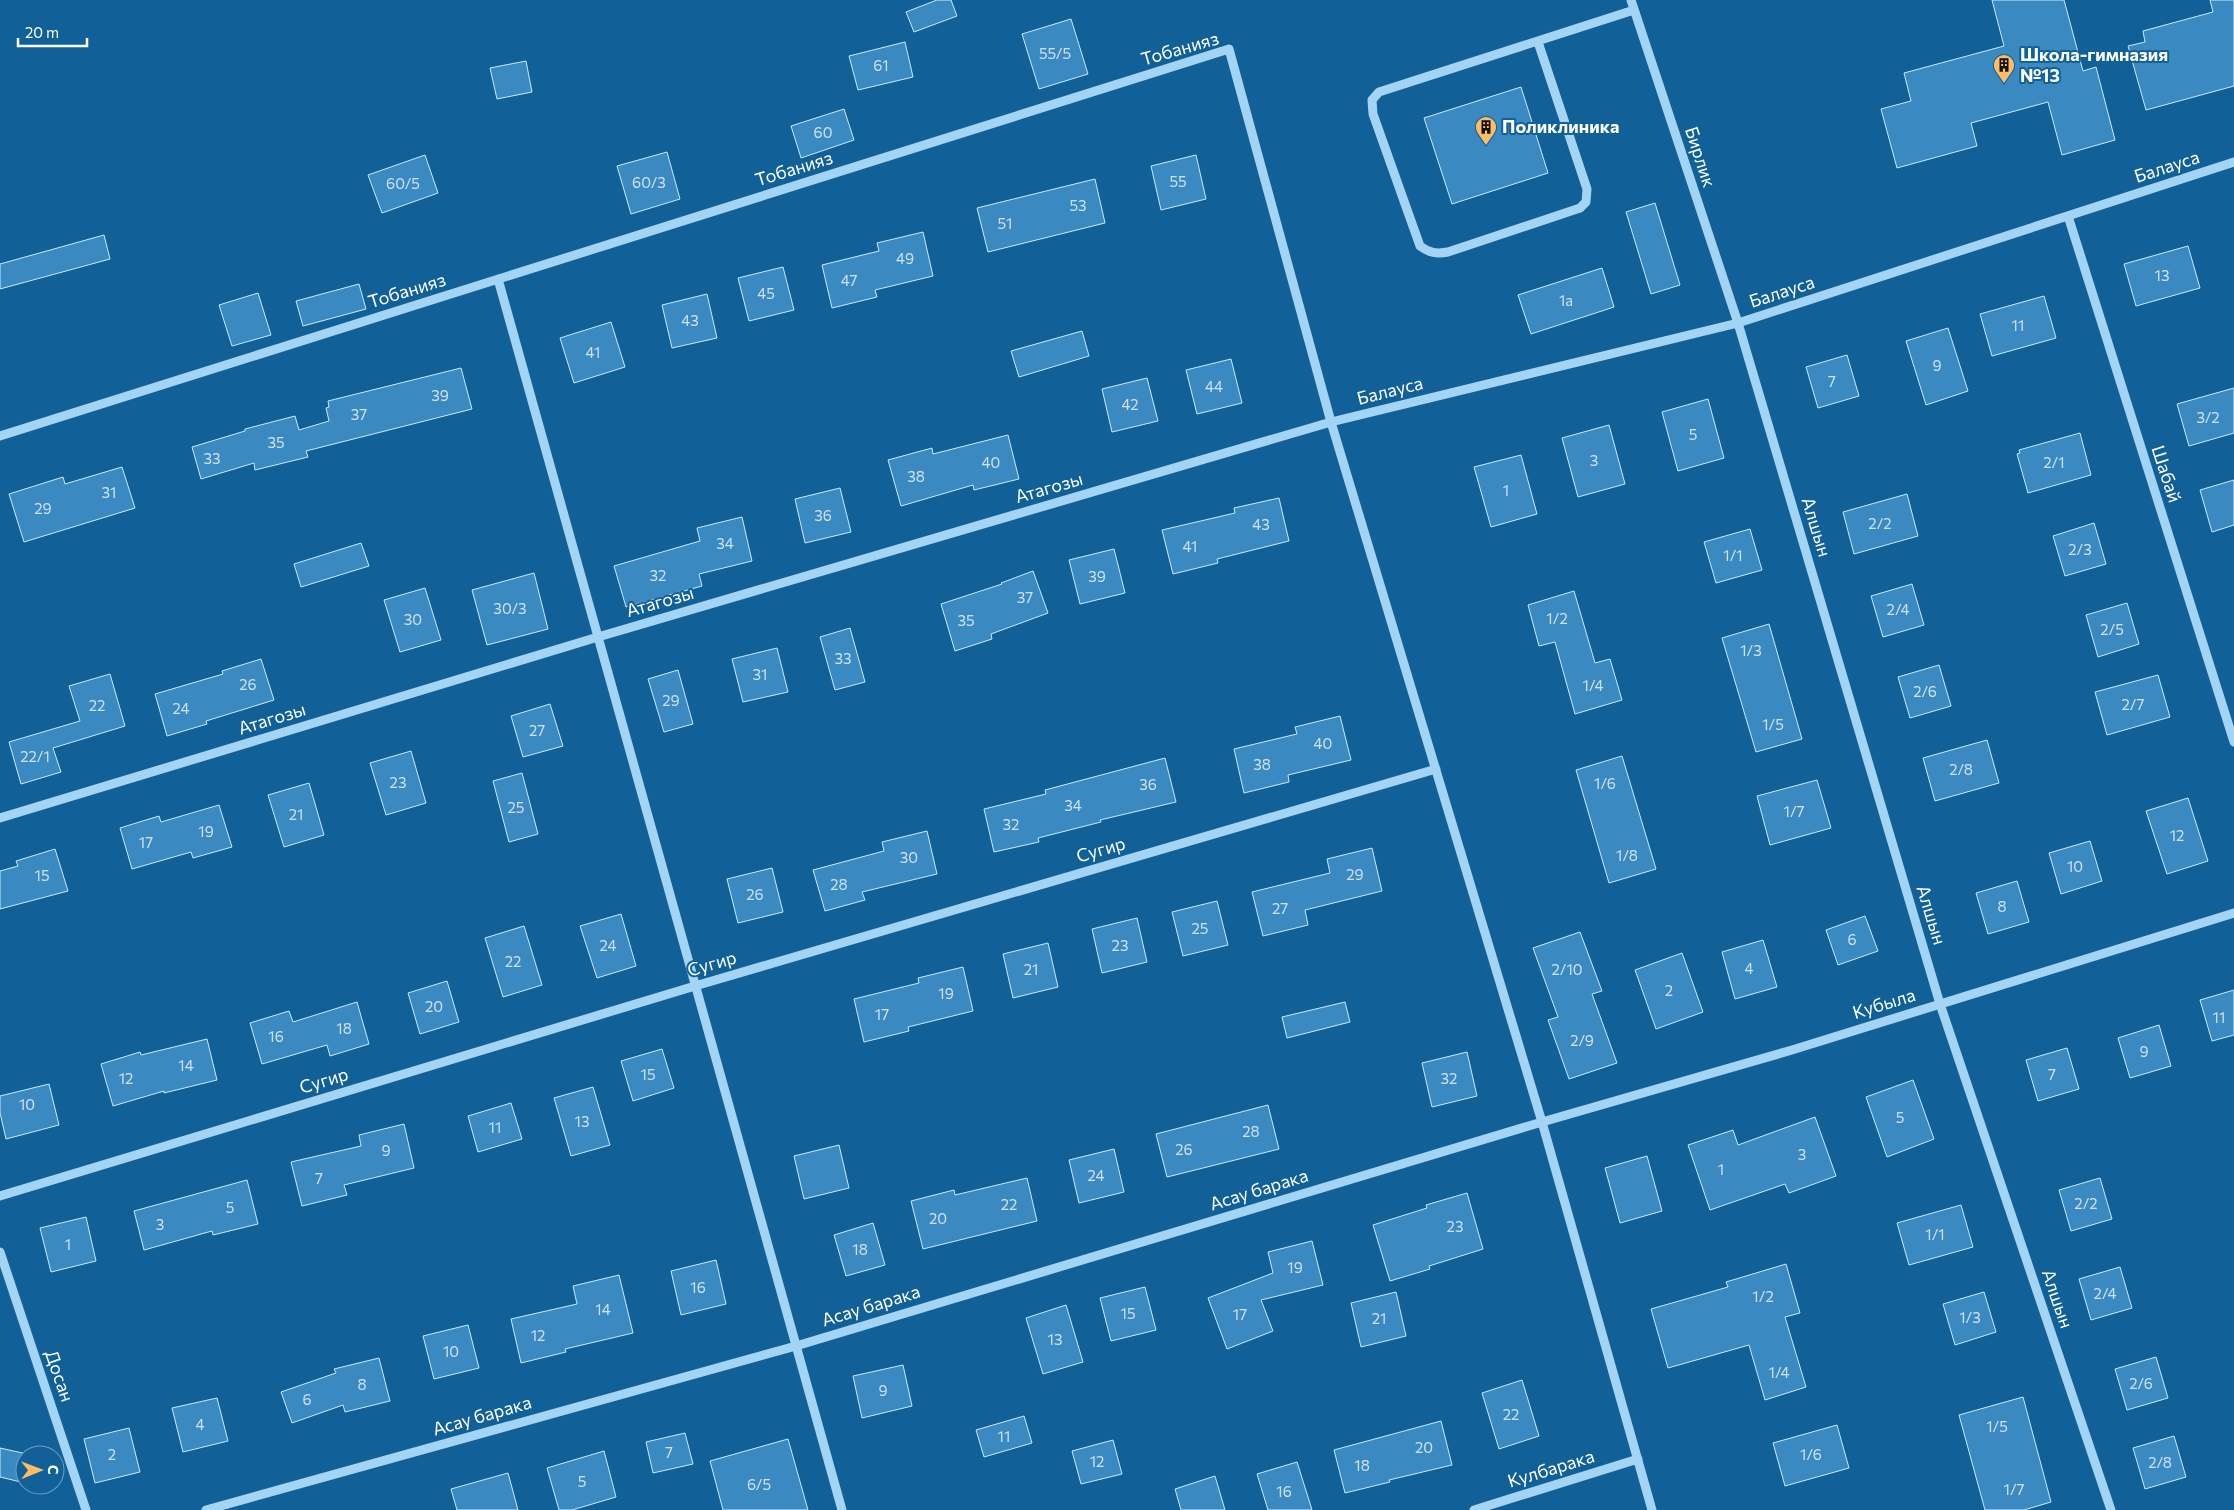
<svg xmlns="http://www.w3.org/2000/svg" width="2234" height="1510" viewBox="0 0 2234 1510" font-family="Commissioner,sans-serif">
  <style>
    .building { fill: #3a8ac1; stroke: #cbeafe }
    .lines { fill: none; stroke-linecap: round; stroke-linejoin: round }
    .minor { stroke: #a3d4f4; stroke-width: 9 }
    .labels { text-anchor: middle; stroke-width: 4; stroke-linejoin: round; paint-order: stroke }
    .number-label { font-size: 15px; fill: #cee2f0 }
    .street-label { font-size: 18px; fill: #fff; stroke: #116198 }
    .poi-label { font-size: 18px; font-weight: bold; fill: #fff; stroke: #116198; text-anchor: start }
  </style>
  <rect width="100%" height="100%" fill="#116198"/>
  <path class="building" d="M937,0H951L957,16L914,32L906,12Z
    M1992,0H2064L2083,71L2096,67L2115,140L2062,155L2048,102L1971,123L1977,146L1897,168L1881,109L1911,101L1904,73L2004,46Z
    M2210,0H2234V86L2146,110L2128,46L2145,42L2143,31L2213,12Z
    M1071,19L1088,74L1039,89L1022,34Z
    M905,42L913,77L858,90L849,56Z
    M526,61L532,92L497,99L490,68Z
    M1521,87L1548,173L1452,204L1424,118Z
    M844,109L854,140L801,158L791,126Z
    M667,152L680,199L631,214L617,166Z
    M425,155L438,193L382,213L368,175Z
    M1196,155L1206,199L1161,210L1151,166Z
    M1095,179L1105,223L988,252L977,208Z
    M1655,203L1680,285L1651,294L1626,212Z
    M923,232L933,276L875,290L877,297L832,308L822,265L879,251L877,243Z
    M104,235L110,259L0,289V264Z
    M2188,246L2200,288L2136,306L2124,264Z
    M783,267L794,310L749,321L738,278Z
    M1602,268L1614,307L1531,334L1518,295Z
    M359,284L366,309L303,326L296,301Z
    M258,293L271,335L232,346L219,305Z
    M707,294L717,338L672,348L662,305Z
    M2044,296L2056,338L1992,356L1980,314Z
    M611,322L625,367L574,383L560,338Z
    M1948,328L1968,391L1926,405L1906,341Z
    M1082,331L1089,356L1019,377L1011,351Z
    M1847,355L1859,396L1818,408L1806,367Z
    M1231,359L1242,403L1197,414L1186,370Z
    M461,368L472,409L306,451L308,457L255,470L254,463L201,479L192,447L245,431V429L295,416L299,430L329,421L326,408L329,407L328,401Z
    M1147,378L1158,421L1112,432L1102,389Z
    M2234,388V433L2189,446L2177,404Z
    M1708,399L1724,458L1678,471L1662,412Z
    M1609,425L1625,484L1578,497L1562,438Z
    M2080,433L2091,475L2028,493L2017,454L2020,453L2019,450Z
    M1008,435L1019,479L974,490L973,485L901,506L888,460L932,448L933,454Z
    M1521,455L1537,514L1491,527L1474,467Z
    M122,467L135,508L24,542L9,494L63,477L65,484Z
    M2234,480V525L2212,532L2200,490Z
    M840,488L851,532L805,543L795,499Z
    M1907,494L1918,536L1854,554L1843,512Z
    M1279,498L1289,541L1217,559L1218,563L1173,574L1162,530L1235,513L1234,508Z
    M742,517L752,561L699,574L702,586L626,607L614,566L700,541L697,528Z
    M2094,523L2106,564L2065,576L2053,536Z
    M1750,529L1762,570L1716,583L1704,542Z
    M361,543L369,566L301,587L294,564Z
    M1114,549L1125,593L1080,604L1069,560Z
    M1033,571L1048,613L991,634L992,639L955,651L941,604L1002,584L1001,583Z
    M534,573L548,629L487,645L472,590Z
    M1912,584L1924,625L1883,637L1871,596Z
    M425,588L441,640L400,652L384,600Z
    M1574,591L1595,663L1610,659L1622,700L1575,714L1555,642L1539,646L1528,605Z
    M2127,603L2139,644L2098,657L2086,615Z
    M1769,624L1802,739L1756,752L1722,638Z
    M850,628L865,682L835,690L820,637Z
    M777,648L788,692L743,702L732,659Z
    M261,659L274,700L206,721L207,724L167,736L155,694L223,674L222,671Z
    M1939,665L1951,706L1910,718L1898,677Z
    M678,670L693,724L664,732L648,679Z
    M110,674L125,726L53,748L61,772L21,784L9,742L80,721L69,686Z
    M2158,675L2170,717L2107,735L2095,692Z
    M550,704L563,746L523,757L511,716Z
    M1340,716L1351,760L1288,775L1289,782L1244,793L1234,749L1297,734L1295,727Z
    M1987,740L1999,783L1935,801L1923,758Z
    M411,751L426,803L386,815L370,763Z
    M1622,756L1656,869L1609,883L1576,770Z
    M1165,758L1176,802L1100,820L1101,822L1038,838L1039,842L994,852L984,809L1046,794L1045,790Z
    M522,773L538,834L509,842L493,781Z
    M1817,780L1831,828L1770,845L1757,796Z
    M309,783L324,835L284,847L268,795Z
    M2188,798L2208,861L2167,874L2146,811Z
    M219,805L232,847L193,858L191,852L132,869L120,828L159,816L161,822Z
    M927,831L937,874L862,892L865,900L825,911L813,870L884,851L882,842Z
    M2090,841L2102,881L2061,894L2049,853Z
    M1372,848L1382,891L1305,910L1308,925L1263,936L1252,892L1330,873L1327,859Z
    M55,849L68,891L0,909V871L18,866L16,861Z
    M772,868L783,912L738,923L727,879Z
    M2017,881L2029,922L1988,934L1976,893Z
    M1217,901L1228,945L1183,956L1172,912Z
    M621,914L636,966L597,978L580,926Z
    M1865,916L1878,951L1838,965L1826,930Z
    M1137,918L1147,962L1102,973L1092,929Z
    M524,926L542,985L503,997L485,938Z
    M1580,932L1602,991L1592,994L1617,1063L1569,1079L1548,1020L1558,1017L1533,948Z
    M1763,940L1777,987L1735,999L1722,952Z
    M1048,943L1058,987L1013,998L1003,954Z
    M1682,953L1703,1012L1656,1029L1635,970Z
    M963,967L973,1011L908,1027L909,1031L864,1042L854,999L919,983L918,978Z
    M447,981L459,1022L420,1034L408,993Z
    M2234,990V1035L2212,1041L2200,1000Z
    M357,1002L369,1044L330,1056L327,1045L262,1064L250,1023L289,1011L293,1022Z
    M1345,1002L1350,1022L1287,1038L1282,1017Z
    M2159,1025L2171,1066L2130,1078L2118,1038Z
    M207,1039L217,1080L164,1093V1091L113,1106L101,1064L140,1052L141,1055Z
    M2067,1048L2079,1089L2038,1101L2026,1060Z
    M662,1049L674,1088L633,1101L621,1061Z
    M1467,1052L1477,1096L1432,1107L1422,1063Z
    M1913,1080L1934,1139L1887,1157L1866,1097Z
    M49,1084L59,1125L6,1139L0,1113V1096Z
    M593,1087L610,1145L571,1156L554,1098Z
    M511,1103L522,1139L478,1152L468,1116Z
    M1268,1105L1279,1149L1167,1177L1156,1134Z
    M1815,1117L1836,1176L1789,1193L1785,1184L1710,1210L1688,1145L1733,1130L1738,1145Z
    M404,1124L414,1168L344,1185L347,1195L302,1206L291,1162L361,1146L359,1135Z
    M839,1145L849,1188L804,1199L794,1156Z
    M1114,1149L1124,1192L1079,1203L1069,1160Z
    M1647,1156L1662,1211L1620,1223L1605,1168Z
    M1027,1178L1037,1221L923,1249L911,1201L954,1190L955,1195Z
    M2100,1178L2112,1219L2071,1231L2059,1190Z
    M247,1180L258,1224L213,1235L212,1231L144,1250L134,1211Z
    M1467,1193L1483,1249L1429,1266L1430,1269L1390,1281L1373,1225L1427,1208L1426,1205Z
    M1961,1205L1973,1247L1909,1265L1897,1223Z
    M86,1217L96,1261L51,1272L40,1228Z
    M873,1223L885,1265L846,1276L834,1235Z
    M1312,1241L1323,1285L1261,1300L1273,1331L1227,1349L1208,1298L1273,1273L1268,1252Z
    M716,1260L726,1304L681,1315L671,1271Z
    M1786,1264L1800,1313L1785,1317L1806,1387L1765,1400L1749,1345L1668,1368L1651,1309L1728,1287L1726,1282Z
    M2120,1267L2132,1308L2091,1320L2079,1279Z
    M619,1275L633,1333L565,1349L566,1352L521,1363L511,1319L577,1304L573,1286Z
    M1145,1287L1156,1330L1111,1341L1100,1298Z
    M1396,1292L1406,1336L1361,1347L1351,1303Z
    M1984,1292L1996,1332L1955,1345L1943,1304Z
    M1066,1305L1083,1362L1043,1374L1026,1318Z
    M468,1325L479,1368L434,1379L423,1336Z
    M2156,1357L2168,1398L2127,1410L2115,1369Z
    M379,1358L390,1401L345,1412L343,1405L292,1423L281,1392L336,1373L334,1369Z
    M903,1365L912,1406L862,1418L853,1376Z
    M1522,1380L1539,1436L1499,1449L1482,1393Z
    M2023,1397L2051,1502L2024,1510H1985L1959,1415Z
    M217,1398L228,1441L183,1452L172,1408Z
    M1024,1416L1032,1443L984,1457L976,1430Z
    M1441,1421L1452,1465L1389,1480L1390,1482L1345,1493L1334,1450Z
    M1837,1425L1849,1468L1785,1486L1773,1443Z
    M129,1428L140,1472L95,1483L84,1439Z
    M685,1433L693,1464L653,1473L646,1442Z
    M2174,1436L2186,1477L2145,1489L2133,1448Z
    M788,1439L808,1510H723L710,1461Z
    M1113,1440L1122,1474L1081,1484L1072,1451Z
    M0,1448L27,1454L25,1455L21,1482L0,1477Z
    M604,1451L616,1497L572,1510H559L547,1468Z
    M1297,1462L1312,1510H1268L1257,1474Z
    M508,1473L518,1510H457L451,1489Z
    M1215,1476L1225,1510H1181L1175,1489Z"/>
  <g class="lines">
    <path class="minor" d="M1631,0L1738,323L1940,1004L2111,1510
      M1538,42L1587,189L1586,202L1580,208L1448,252C1437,254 1429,253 1420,246L1373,114L1372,100L1379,92L1634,10
      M2068,216L2234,742
      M498,279L842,1510
      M0,436L1229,49L1331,422L1542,1122L1652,1510
      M0,818L598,637L1331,422L1738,323L2234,162
      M0,1196L695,986L1436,769
      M0,1252L86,1510
      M206,1510L796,1346L1542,1122L1792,1050L2234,913
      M1474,1510L1638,1459"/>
  </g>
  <defs>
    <g id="building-pin" transform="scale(1.125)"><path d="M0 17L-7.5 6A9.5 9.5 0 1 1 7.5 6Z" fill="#ffbc66" stroke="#116198"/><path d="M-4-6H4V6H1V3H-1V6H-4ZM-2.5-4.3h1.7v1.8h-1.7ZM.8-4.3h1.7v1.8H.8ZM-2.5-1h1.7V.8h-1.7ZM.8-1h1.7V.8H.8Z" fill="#111"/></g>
  </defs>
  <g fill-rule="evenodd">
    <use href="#building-pin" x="2004" y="65"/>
    <use href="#building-pin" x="1486" y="127"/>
  </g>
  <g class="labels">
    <g class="number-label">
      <text x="1055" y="59">55/5</text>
      <text x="881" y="71">61</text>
      <text x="823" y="138">60</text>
      <text x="1178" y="187">55</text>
      <text x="649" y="188">60/3</text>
      <text x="403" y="189">60/5</text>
      <text x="1078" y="211">53</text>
      <text x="1005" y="229">51</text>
      <text x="905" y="264">49</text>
      <text x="2162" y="281">13</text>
      <text x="849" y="286">47</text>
      <text x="766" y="299">45</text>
      <text x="1566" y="306">1а</text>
      <text x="690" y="326">43</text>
      <text x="2018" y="331">11</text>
      <text x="593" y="358">41</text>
      <text x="1937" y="371">9</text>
      <text x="1832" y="387">7</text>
      <text x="1214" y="392">44</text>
      <text x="440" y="401">39</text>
      <text x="1130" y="410">42</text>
      <text x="359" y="420">37</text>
      <text x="2208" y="423">3/2</text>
      <text x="1693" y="440">5</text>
      <text x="276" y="448">35</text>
      <text x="212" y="464">33</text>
      <text x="1594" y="466">3</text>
      <text x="991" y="468">40</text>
      <text x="2054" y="468">2/1</text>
      <text x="916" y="482">38</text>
      <text x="1506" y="496">1</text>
      <text x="109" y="498">31</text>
      <text x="43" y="514">29</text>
      <text x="823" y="521">36</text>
      <text x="1880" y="529">2/2</text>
      <text x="1261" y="530">43</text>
      <text x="725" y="549">34</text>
      <text x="1190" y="552">41</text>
      <text x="2080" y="555">2/3</text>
      <text x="1733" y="561">1/1</text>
      <text x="658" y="581">32</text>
      <text x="1097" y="582">39</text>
      <text x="1025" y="603">37</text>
      <text x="510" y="614">30/3</text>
      <text x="1898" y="615">2/4</text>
      <text x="1557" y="624">1/2</text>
      <text x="413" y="625">30</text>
      <text x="966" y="626">35</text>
      <text x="2112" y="635">2/5</text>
      <text x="1751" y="656">1/3</text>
      <text x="843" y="664">33</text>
      <text x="760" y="680">31</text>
      <text x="248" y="690">26</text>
      <text x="1593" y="691">1/4</text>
      <text x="1925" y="697">2/6</text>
      <text x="671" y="706">29</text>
      <text x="2133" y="710">2/7</text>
      <text x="97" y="711">22</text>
      <text x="181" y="714">24</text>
      <text x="1773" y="730">1/5</text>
      <text x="537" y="736">27</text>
      <text x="1323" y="749">40</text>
      <text x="35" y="762">22/1</text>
      <text x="1262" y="770">38</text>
      <text x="1961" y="775">2/8</text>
      <text x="398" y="788">23</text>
      <text x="1605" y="789">1/6</text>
      <text x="1148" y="790">36</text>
      <text x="1073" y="811">34</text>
      <text x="516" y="813">25</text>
      <text x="1794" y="817">1/7</text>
      <text x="296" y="820">21</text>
      <text x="1011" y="830">32</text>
      <text x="206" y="837">19</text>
      <text x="2177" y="841">12</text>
      <text x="146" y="848">17</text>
      <text x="1627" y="861">1/8</text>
      <text x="909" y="863">30</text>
      <text x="2075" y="872">10</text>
      <text x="1355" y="880">29</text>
      <text x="42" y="881">15</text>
      <text x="839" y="890">28</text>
      <text x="755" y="900">26</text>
      <text x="2002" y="912">8</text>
      <text x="1280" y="914">27</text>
      <text x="1200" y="934">25</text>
      <text x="1852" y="945">6</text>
      <text x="608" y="951">24</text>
      <text x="1120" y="951">23</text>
      <text x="513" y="967">22</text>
      <text x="1749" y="974">4</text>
      <text x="1031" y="975">21</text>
      <text x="1567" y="975">2/10</text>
      <text x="1669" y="996">2</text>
      <text x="946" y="999">19</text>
      <text x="434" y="1012">20</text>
      <text x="882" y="1020">17</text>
      <text x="2219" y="1023">11</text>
      <text x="344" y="1034">18</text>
      <text x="276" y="1042">16</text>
      <text x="1582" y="1046">2/9</text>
      <text x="2144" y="1057">9</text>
      <text x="186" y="1071">14</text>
      <text x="648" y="1080">15</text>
      <text x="2052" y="1080">7</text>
      <text x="126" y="1084">12</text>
      <text x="1449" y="1084">32</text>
      <text x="27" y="1110">10</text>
      <text x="1900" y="1123">5</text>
      <text x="582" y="1127">13</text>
      <text x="495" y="1133">11</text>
      <text x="1251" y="1137">28</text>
      <text x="1184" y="1155">26</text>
      <text x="386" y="1156">9</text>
      <text x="1802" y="1160">3</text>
      <text x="1721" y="1175">1</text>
      <text x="1096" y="1181">24</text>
      <text x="319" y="1184">7</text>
      <text x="2086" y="1209">2/2</text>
      <text x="1009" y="1210">22</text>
      <text x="230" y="1213">5</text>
      <text x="938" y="1224">20</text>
      <text x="160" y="1230">3</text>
      <text x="1455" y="1232">23</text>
      <text x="1935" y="1240">1/1</text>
      <text x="68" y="1250">1</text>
      <text x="860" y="1255">18</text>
      <text x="1295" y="1273">19</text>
      <text x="698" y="1293">16</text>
      <text x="2105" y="1299">2/4</text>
      <text x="1763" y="1302">1/2</text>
      <text x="603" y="1315">14</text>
      <text x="1128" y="1319">15</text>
      <text x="1240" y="1320">17</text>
      <text x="1970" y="1323">1/3</text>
      <text x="1379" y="1324">21</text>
      <text x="538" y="1341">12</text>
      <text x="1055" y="1345">13</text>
      <text x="451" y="1357">10</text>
      <text x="1779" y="1378">1/4</text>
      <text x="2141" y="1389">2/6</text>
      <text x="362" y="1390">8</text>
      <text x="883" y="1396">9</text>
      <text x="307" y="1405">6</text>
      <text x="1511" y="1420">22</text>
      <text x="200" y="1430">4</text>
      <text x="1997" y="1432">1/5</text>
      <text x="1004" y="1442">11</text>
      <text x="1424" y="1453">20</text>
      <text x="669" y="1458">7</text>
      <text x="112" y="1460">2</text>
      <text x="1811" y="1460">1/6</text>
      <text x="1097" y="1467">12</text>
      <text x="2160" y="1468">2/8</text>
      <text x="1362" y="1471">18</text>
      <text x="582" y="1487">5</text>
      <text x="759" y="1490">6/5</text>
      <text x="2014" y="1495">1/7</text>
      <text x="1284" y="1497">16</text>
    </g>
    <g class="street-label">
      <text transform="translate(1180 49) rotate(-16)" y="6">Тобанияз</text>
      <text transform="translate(1700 157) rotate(72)" y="6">Бирлик</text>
      <text transform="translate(2167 167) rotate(-18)" y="6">Балауса</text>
      <text transform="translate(794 169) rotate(-17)" y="6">Тобанияз</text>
      <text transform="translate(407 291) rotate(-17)" y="6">Тобанияз</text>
      <text transform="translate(1782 292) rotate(-18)" y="6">Балауса</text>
      <text transform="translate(1390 391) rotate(-14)" y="6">Балауса</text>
      <text transform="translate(2166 474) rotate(72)" y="6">Шабай</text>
      <text transform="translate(1049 488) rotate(-16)" y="6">Атагозы</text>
      <text transform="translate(1816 527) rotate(73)" y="6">Алшын</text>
      <text transform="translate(660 602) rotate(-16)" y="6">Атагозы</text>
      <text transform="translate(272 719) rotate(-17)" y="6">Атагозы</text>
      <text transform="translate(1101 850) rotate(-16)" y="6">Сугир</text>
      <text transform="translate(1931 915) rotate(73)" y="6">Алшын</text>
      <text transform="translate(712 964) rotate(-16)" y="6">Сугир</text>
      <text transform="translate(1884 1004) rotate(-17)" y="6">Кубыла</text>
      <text transform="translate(324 1081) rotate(-17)" y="6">Сугир</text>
      <text transform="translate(1259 1190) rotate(-17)" y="6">Асау барака</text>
      <text transform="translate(2057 1299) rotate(71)" y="6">Алшын</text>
      <text transform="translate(871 1306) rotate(-17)" y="6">Асау барака</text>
      <text transform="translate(59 1376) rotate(71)" y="6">Досан</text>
      <text transform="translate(482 1416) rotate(-16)" y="6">Асау барака</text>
      <text transform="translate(1551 1469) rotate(-17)" y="6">Кулбарака</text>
    </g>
    <g class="poi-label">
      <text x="2020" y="61">Школа-гимназия<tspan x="2020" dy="21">№13</tspan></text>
      <text x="1502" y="133">Поликлиника</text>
    </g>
  </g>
  <g transform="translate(40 1470) rotate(89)"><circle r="24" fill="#116198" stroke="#70a0c1"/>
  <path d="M0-4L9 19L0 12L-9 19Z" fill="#ffbc66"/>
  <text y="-8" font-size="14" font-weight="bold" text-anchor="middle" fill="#ffffff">С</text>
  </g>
  <path d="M18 38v8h69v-8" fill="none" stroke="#ffffff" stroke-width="2.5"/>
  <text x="25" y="38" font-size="15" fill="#ffffff" stroke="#116198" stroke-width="4" paint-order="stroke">20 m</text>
</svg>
